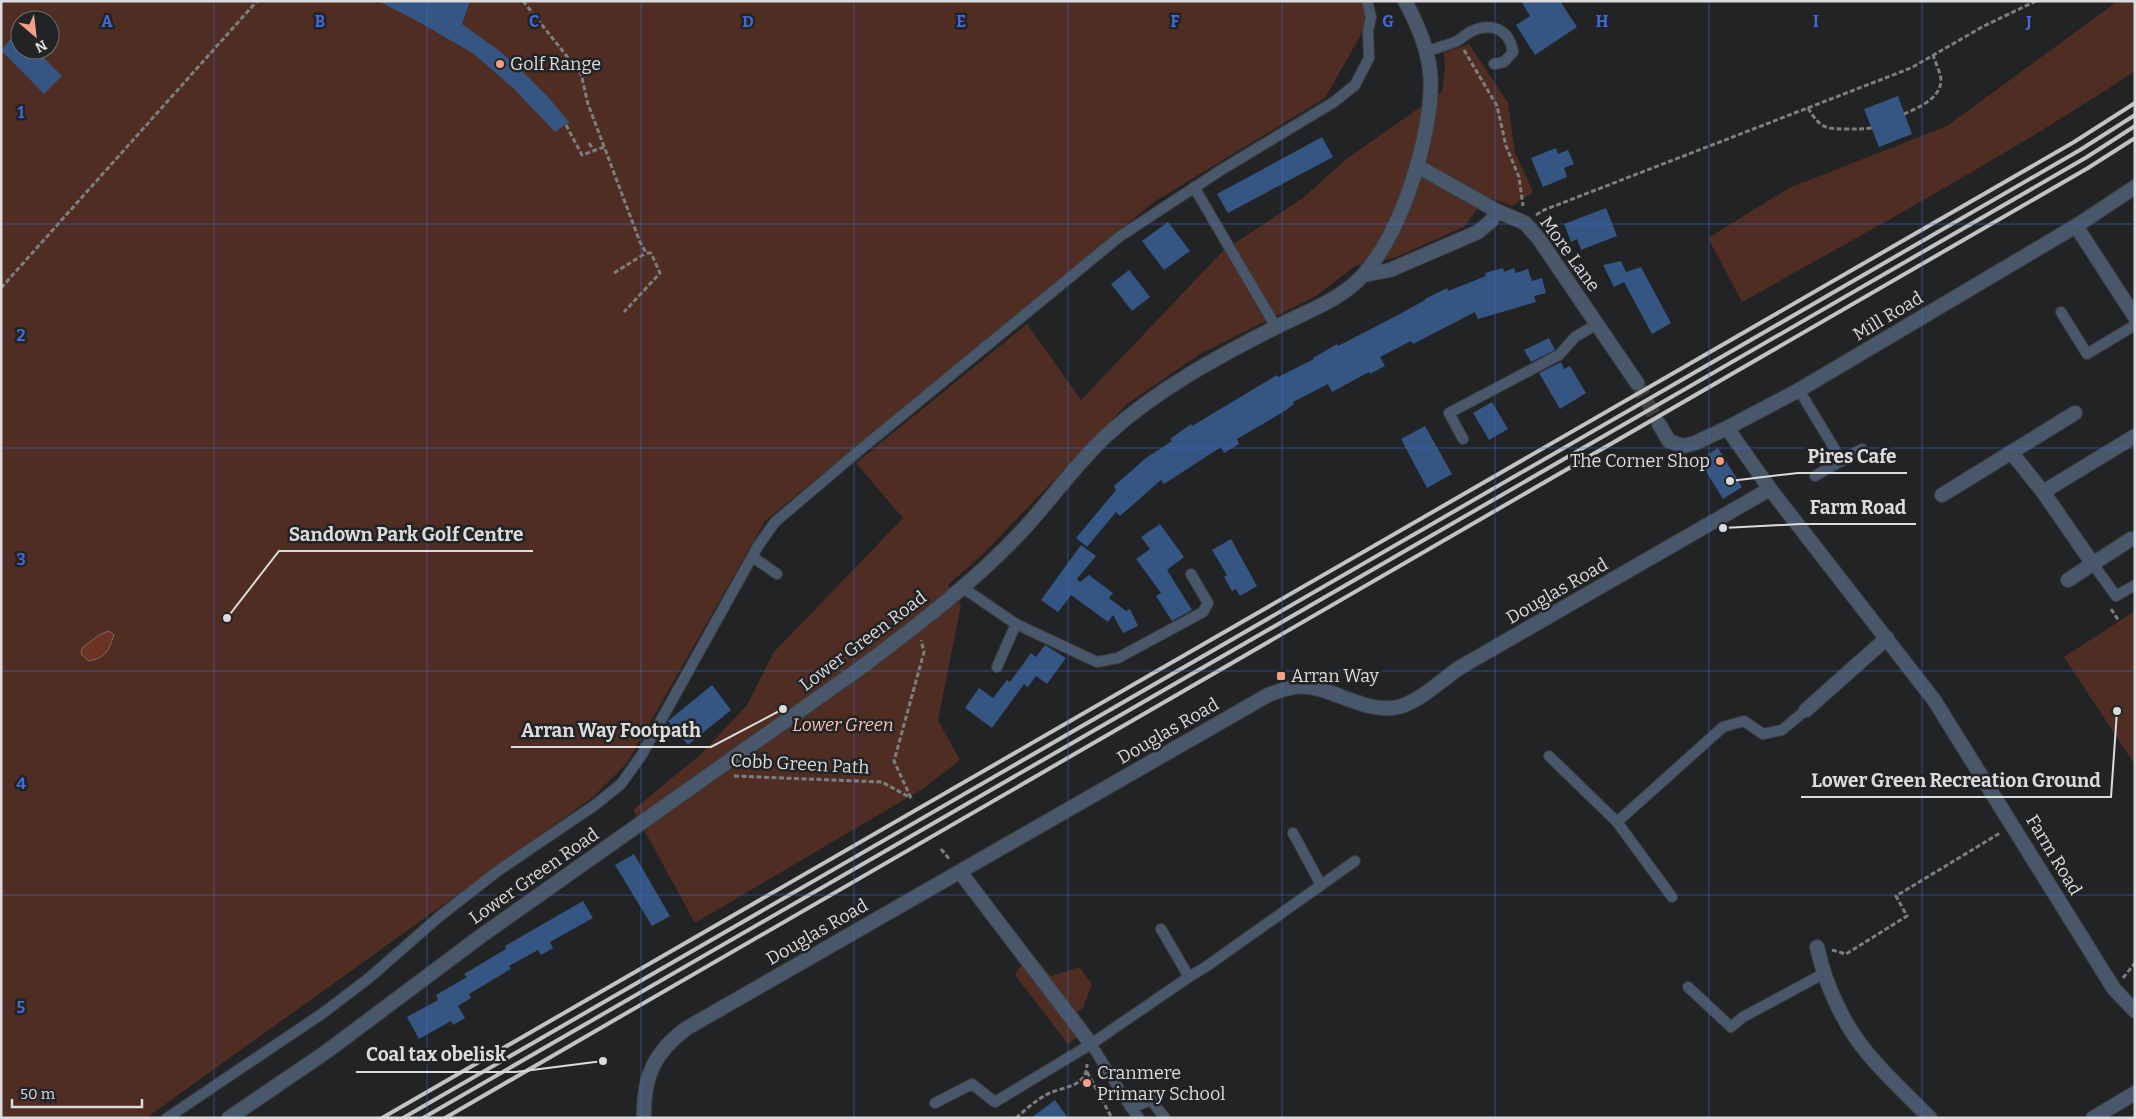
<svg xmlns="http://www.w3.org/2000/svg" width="2136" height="1119" viewBox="0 0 2136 1119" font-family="Bitter,serif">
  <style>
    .green { fill: #502d22; fill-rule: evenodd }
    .water { fill: #6a3323; stroke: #8c665b }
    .building { fill: #355582 }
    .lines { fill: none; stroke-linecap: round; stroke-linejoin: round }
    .minor-tunnel { stroke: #3e3f41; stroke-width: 14; stroke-dasharray: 14 7; stroke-linecap: butt }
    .service-casing { stroke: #3c3d3f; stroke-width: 12 }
    .minor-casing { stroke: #3c3d3f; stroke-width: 16 }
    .path { stroke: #7d7e80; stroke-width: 3; stroke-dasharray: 5 2.5; stroke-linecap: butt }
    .service { stroke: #49576b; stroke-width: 10 }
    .minor { stroke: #49576b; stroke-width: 14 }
    .rail { stroke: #c1c2c3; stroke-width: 4 }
    .grid { fill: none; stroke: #436ad9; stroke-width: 1; stroke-opacity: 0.55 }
    .poi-dot { fill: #f39f85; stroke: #222325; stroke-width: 2 }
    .labels { text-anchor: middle; stroke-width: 5; stroke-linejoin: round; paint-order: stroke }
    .poi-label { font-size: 18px; fill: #dbdcdd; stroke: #222325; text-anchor: start }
    .street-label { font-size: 18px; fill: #dbdcdd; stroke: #222325 }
    .park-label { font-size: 18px; font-style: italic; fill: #f9c2b1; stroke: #222325 }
    .grid-label { font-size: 16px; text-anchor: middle; font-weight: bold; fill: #436ad9; stroke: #222325; stroke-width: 5; stroke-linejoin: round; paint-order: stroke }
    .leader { fill: none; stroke: #dbdcdd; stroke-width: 2 }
    .callout-dot { fill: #dbdcdd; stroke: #222325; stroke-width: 2 }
    .callout-label { font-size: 19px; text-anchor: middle; font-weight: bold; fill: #dbdcdd; stroke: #222325; stroke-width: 5; stroke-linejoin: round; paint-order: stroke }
  </style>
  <rect width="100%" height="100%" fill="#222325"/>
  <!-- green -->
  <path class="green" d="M 1,1 L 1366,1 L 1371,17 L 1325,98 L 1154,202 L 765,521 L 627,763 L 592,798 L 146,1118 L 1,1118 ZM 20,20 L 50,20 L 50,50 L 20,50 Z
    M 2118,1 L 2135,1 L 2135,71 C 2008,155 1874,228 1742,302 L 1708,238 L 1789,188 L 1947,126 Z
    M 1469,44 L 1508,103 L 1515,152 L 1533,192 L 1512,206 L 1490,198 L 1476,210 L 1464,227 L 1394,258 L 1355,266 L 1316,296 L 1200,354 L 1127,404 L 981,556 L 948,585 L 961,605 L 938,720 L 960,760 L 924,788 L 695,923 L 633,810 L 701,754 L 747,705 L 774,652 L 903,518 L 856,463 L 1027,324 L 1081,400 L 1223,251 L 1303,198 L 1345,160 L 1442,92 L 1445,70 L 1444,53 Z
    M 2135,611 L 2135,765 L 2064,657 Z
    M 1036,959 L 1051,976 L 1079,967 L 1092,984 L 1083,1008 L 1077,1012 L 1086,1025 L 1078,1037 L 1068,1044 L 1015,975 L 1020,967 Z"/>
  <!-- water -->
  <path class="water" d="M 109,631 L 114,635 C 108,651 107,657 89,661 L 81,654 L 82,648 L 99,635 Z"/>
  <!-- building -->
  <path class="building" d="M 378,1 L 470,1 L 462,24 L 501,52 L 525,74 L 548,97 L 569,122 L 555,132 L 514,89 L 474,54 L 419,22 Z
    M 1521,1 L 1560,1 L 1577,27 L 1535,55 L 1516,25 L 1530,16 Z
    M 20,28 L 20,50 L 36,50 L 62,76 L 44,94 L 1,50 Z
    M 1898,96 L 1912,134 L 1879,147 L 1864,109 Z
    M 1322,137 L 1333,157 L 1228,213 L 1217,194 Z
    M 1556,148 L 1558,154 L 1568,150 L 1574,164 L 1564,168 L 1567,177 L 1543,187 L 1531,158 Z
    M 1606,208 L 1617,236 L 1581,250 L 1577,239 L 1571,242 L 1564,224 Z
    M 1168,222 L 1190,251 L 1164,270 L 1142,241 Z
    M 1621,261 L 1626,272 L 1641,267 L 1671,323 L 1652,334 L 1624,282 L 1614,287 L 1603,265 Z
    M 1503,268 L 1504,272 L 1514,268 L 1516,273 L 1528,269 L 1532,281 L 1542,278 L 1546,293 L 1534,296 L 1536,302 L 1478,319 L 1475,312 L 1413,344 L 1411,341 L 1380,357 L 1385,366 L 1370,374 L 1369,372 L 1332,392 L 1328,384 L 1293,402 L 1294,404 L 1283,412 L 1237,439 L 1239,444 L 1224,453 L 1221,447 L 1164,484 L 1161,480 L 1120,516 L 1116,512 L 1087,547 L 1076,538 L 1116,490 L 1114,486 L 1146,458 L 1172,441 L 1170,439 L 1191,424 L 1192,426 L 1277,375 L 1278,377 L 1314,359 L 1313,358 L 1337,344 L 1338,346 L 1398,315 L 1425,300 L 1425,299 L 1447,288 L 1448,291 L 1486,276 L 1485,273 Z
    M 1129,270 L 1150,297 L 1132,311 L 1111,284 Z
    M 1549,338 L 1555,350 L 1531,362 L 1524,350 Z
    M 1561,362 L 1564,369 L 1570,366 L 1586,393 L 1560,409 L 1539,373 Z
    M 1492,402 L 1508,429 L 1489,440 L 1473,413 Z
    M 1425,426 L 1452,474 L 1427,488 L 1401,439 Z
    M 1718,448 L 1742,487 L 1723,499 L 1699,460 Z
    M 1160,524 L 1184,557 L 1167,570 L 1192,610 L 1172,621 L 1156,596 L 1161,593 L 1136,559 L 1150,549 L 1141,537 Z
    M 1231,539 L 1257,586 L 1240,596 L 1236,589 L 1232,591 L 1224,577 L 1227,575 L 1212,550 Z
    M 1081,545 L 1096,556 L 1077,579 L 1080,582 L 1089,575 L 1113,593 L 1109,598 L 1126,611 L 1130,609 L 1138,626 L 1123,633 L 1113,615 L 1108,622 L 1071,595 L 1058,612 L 1041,600 Z
    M 1045,645 L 1066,658 L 1047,684 L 1036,676 L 1028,687 L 1024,684 L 992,728 L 965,708 L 979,688 L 993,698 L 1007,680 L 1010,682 L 1031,653 L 1036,657 Z
    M 712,685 L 731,710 L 688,745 L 668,721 Z
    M 634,854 L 670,916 L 652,926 L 615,865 Z
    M 583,901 L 593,918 L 550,942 L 553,948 L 541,955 L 538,950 L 509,966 L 511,969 L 469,994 L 471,998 L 458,1006 L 465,1018 L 453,1025 L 451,1021 L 419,1039 L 407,1017 L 438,1000 L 436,995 L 467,977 L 464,974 L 506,949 L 505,946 Z
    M 1055,1100 L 1068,1118 L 1031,1118 Z"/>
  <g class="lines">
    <!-- minor-tunnel -->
    <path class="minor-tunnel" d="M 1637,383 L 1659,424"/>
    <!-- service casing -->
    <g class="service-casing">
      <path id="service" d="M 1427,51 C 1437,48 1448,45 1457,41 C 1461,39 1465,35 1470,32 C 1491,22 1509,28 1513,52 L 1504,62 L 1494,64
        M 1194,187 L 1276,327
        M 2061,312 L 2087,354 L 2135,325
        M 1799,390 L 1842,461
        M 1463,439 L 1449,413 L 1559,355 L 1575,337 L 1597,324
        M 1815,476 L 1862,449
        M 753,557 L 777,574
        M 2093,564 L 2116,596 L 2135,585
        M 963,588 L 1016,624 L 1097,662 L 1118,658 L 1203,612 L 1208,603 L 1191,574
        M 997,667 L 1016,624
        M 1549,756 L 1617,822 L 1672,897
        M 1617,822 L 1723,727 L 1744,721 L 1763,734 L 1782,730 L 1806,710
        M 1293,833 L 1321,885
        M 1161,929 L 1189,977
        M 1688,987 L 1731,1027 L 1743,1017 L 1823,974
        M 1091,1044 L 1131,1108 L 1151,1100 L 1165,1118
        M 935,1103 L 972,1084 L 995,1102 L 1091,1044 L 1189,977 L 1207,966 L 1355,861
        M 1131,1108 L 1139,1118
        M 167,1118 L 323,1013 L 369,978 L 440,916 L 499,870 L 595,805 L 621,784 L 641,756 L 758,546 L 775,522 L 861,449 L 1119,237 L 1221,170 L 1334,102 L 1355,85 L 1369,58 L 1368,31 L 1371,17 L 1367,1"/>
    </g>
    <!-- minor casing -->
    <g class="minor-casing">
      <path id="minor" d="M 1417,166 L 1497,211 L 1525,223 L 1539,239 L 1637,383
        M 2076,226 L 2135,317
        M 1364,275 L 1390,270 L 1478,232 L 1491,221 L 1497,211
        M 1659,424 L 1669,441 L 1683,446 L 1695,443 L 1727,428 L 1799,390 L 2076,226 L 2135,187
        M 1727,428 L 1770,489 L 1934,700 L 2114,989 L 2135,1011
        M 2011,452 L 2043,492 L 2093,564
        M 2043,492 L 2135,436
        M 1942,495 L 2075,413
        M 2068,580 L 2131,539
        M 1806,710 L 1887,638
        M 960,872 L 1091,1044
        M 1817,947 C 1826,988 1846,1031 1876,1063 C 1893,1082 1912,1100 1930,1118
        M 229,1118 L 326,1052 L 481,936 L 859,669 C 916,626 972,584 1021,532 C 1051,500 1076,463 1109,433 C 1158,389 1217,357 1276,327 C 1305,312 1342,300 1364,274 C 1393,240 1410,194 1421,151 C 1436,89 1436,58 1405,1
        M 644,1118 C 643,1077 654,1052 687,1028 L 1268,695 C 1282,690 1294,685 1309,687 C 1339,691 1371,716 1402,706 C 1423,698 1441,681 1459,668 L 1770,489
        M 2093,1118 L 2135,1093"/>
    </g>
    <!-- path -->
    <path class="path" d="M 523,1 L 581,74 L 588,104 L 640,242 L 646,253 L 651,253 L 660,273 L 624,312
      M 1464,50 L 1497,106 L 1506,146 L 1519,177 L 1523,206
      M 1808,108 C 1820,128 1825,129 1847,129 C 1856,129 1863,129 1872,128
      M 1904,114 C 1920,107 1946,96 1940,74 C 1938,68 1935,61 1933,55
      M 566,125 L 582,155 L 604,147
      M 589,143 L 594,151
      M 1536,215 L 1544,210 L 1911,68 L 1982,27 L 2036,1
      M 614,273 L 646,253
      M 1,288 L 257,1
      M 2111,609 L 2119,621
      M 734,776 L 882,782 L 911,798
      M 911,798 L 894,761 L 924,652 L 921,640
      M 941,849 L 950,860
      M 1832,950 L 1846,954 L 1907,916 L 1896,896 L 2000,833
      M 2123,978 L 2135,963
      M 1087,1072 L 1112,1118
      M 1016,1118 C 1025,1110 1034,1102 1044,1096 C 1060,1086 1087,1089 1087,1064"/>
    <!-- service -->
    <use href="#service" class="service"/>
    <!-- minor -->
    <use href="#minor" class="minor"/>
    <!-- rail -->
    <path class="rail" d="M 382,1118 L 2074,142 L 2135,103
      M 403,1118 L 2080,150 L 2135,115
      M 423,1118 L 2087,157 L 2135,126
      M 445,1118 L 2088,168 L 2135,138"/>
  </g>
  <!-- grid -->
  <path class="grid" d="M 214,1 L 214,1118M 427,1 L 427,1118M 641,1 L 641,1118M 854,1 L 854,1118M 1068,1 L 1068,1118M 1282,1 L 1282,1118M 1495,1 L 1495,1118M 1709,1 L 1709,1118M 1922,1 L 1922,1118M 1,224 L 2135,224M 1,448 L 2135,448M 1,671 L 2135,671M 1,895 L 2135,895"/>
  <!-- markers -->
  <g class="poi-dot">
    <circle cx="500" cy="64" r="5"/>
    <circle cx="1720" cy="461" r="5"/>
    <rect x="1276" y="671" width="10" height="10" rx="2.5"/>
    <circle cx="1087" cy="1083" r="5"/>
  </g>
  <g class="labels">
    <!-- poi labels -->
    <g class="poi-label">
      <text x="510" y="70">Golf Range</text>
      <text x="1710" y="467" text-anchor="end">The Corner Shop</text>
      <text x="1291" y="682">Arran Way</text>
      <text x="1097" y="1079">Cranmere<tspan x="1097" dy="21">Primary School</tspan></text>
    </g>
    <!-- street labels -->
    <g class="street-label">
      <text transform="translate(1570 254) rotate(54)" y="6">More Lane</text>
      <text transform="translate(1888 316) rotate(-31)" y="6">Mill Road</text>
      <text transform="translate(1557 591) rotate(-30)" y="6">Douglas Road</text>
      <text transform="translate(863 641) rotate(-37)" y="6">Lower Green Road</text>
      <text transform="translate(1168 731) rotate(-30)" y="6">Douglas Road</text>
      <text transform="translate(800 764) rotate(3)" y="6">Cobb Green Path</text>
      <text transform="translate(2054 855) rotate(59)" y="6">Farm Road</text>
      <text transform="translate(534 876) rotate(-35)" y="6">Lower Green Road</text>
      <text transform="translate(817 932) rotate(-30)" y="6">Douglas Road</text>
    </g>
    <!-- park labels -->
    <g class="park-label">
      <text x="843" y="731">Lower Green</text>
    </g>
  </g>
  <g class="grid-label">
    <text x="107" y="27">A</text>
    <text x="320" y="27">B</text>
    <text x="534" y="27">C</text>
    <text x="748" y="27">D</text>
    <text x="961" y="27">E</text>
    <text x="1175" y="27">F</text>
    <text x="1388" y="27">G</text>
    <text x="1602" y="27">H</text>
    <text x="1816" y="27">I</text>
    <text x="2029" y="27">J</text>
    <text x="21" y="118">1</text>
    <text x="21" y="341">2</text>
    <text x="21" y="565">3</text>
    <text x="21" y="789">4</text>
    <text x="21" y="1013">5</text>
  </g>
  <!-- callouts -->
  <path class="leader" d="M1730 481L1798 473H1907M1723 528L1800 524H1916M227 618L279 551H533M783 709L711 747H511M2117 711L2111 797H1801M603 1061L516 1072H356"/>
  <g class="callout-dot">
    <circle cx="1730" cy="481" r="5"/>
    <circle cx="1723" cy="528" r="5"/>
    <circle cx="227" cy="618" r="5"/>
    <circle cx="783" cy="709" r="5"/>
    <circle cx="2117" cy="711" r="5"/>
    <circle cx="603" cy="1061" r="5"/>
  </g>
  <g class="callout-label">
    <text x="1852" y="463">Pires Cafe</text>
    <text x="1858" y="514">Farm Road</text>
    <text x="406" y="541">Sandown Park Golf Centre</text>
    <text x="611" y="737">Arran Way Footpath</text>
    <text x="1956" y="787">Lower Green Recreation Ground</text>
    <text x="436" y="1061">Coal tax obelisk</text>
  </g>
  <!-- border -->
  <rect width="2136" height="1119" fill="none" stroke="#dbdcdd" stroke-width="5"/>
  <!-- north arrow -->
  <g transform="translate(35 35) rotate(152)"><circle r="24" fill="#222325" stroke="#6c6d6f"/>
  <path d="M0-4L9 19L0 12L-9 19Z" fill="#f39f85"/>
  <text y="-8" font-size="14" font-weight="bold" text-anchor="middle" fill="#dbdcdd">N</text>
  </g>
  <!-- scale -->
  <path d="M12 1099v8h130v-8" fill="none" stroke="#dbdcdd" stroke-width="2.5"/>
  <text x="20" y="1099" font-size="15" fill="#dbdcdd" stroke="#222325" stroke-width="4" paint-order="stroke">50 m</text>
</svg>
